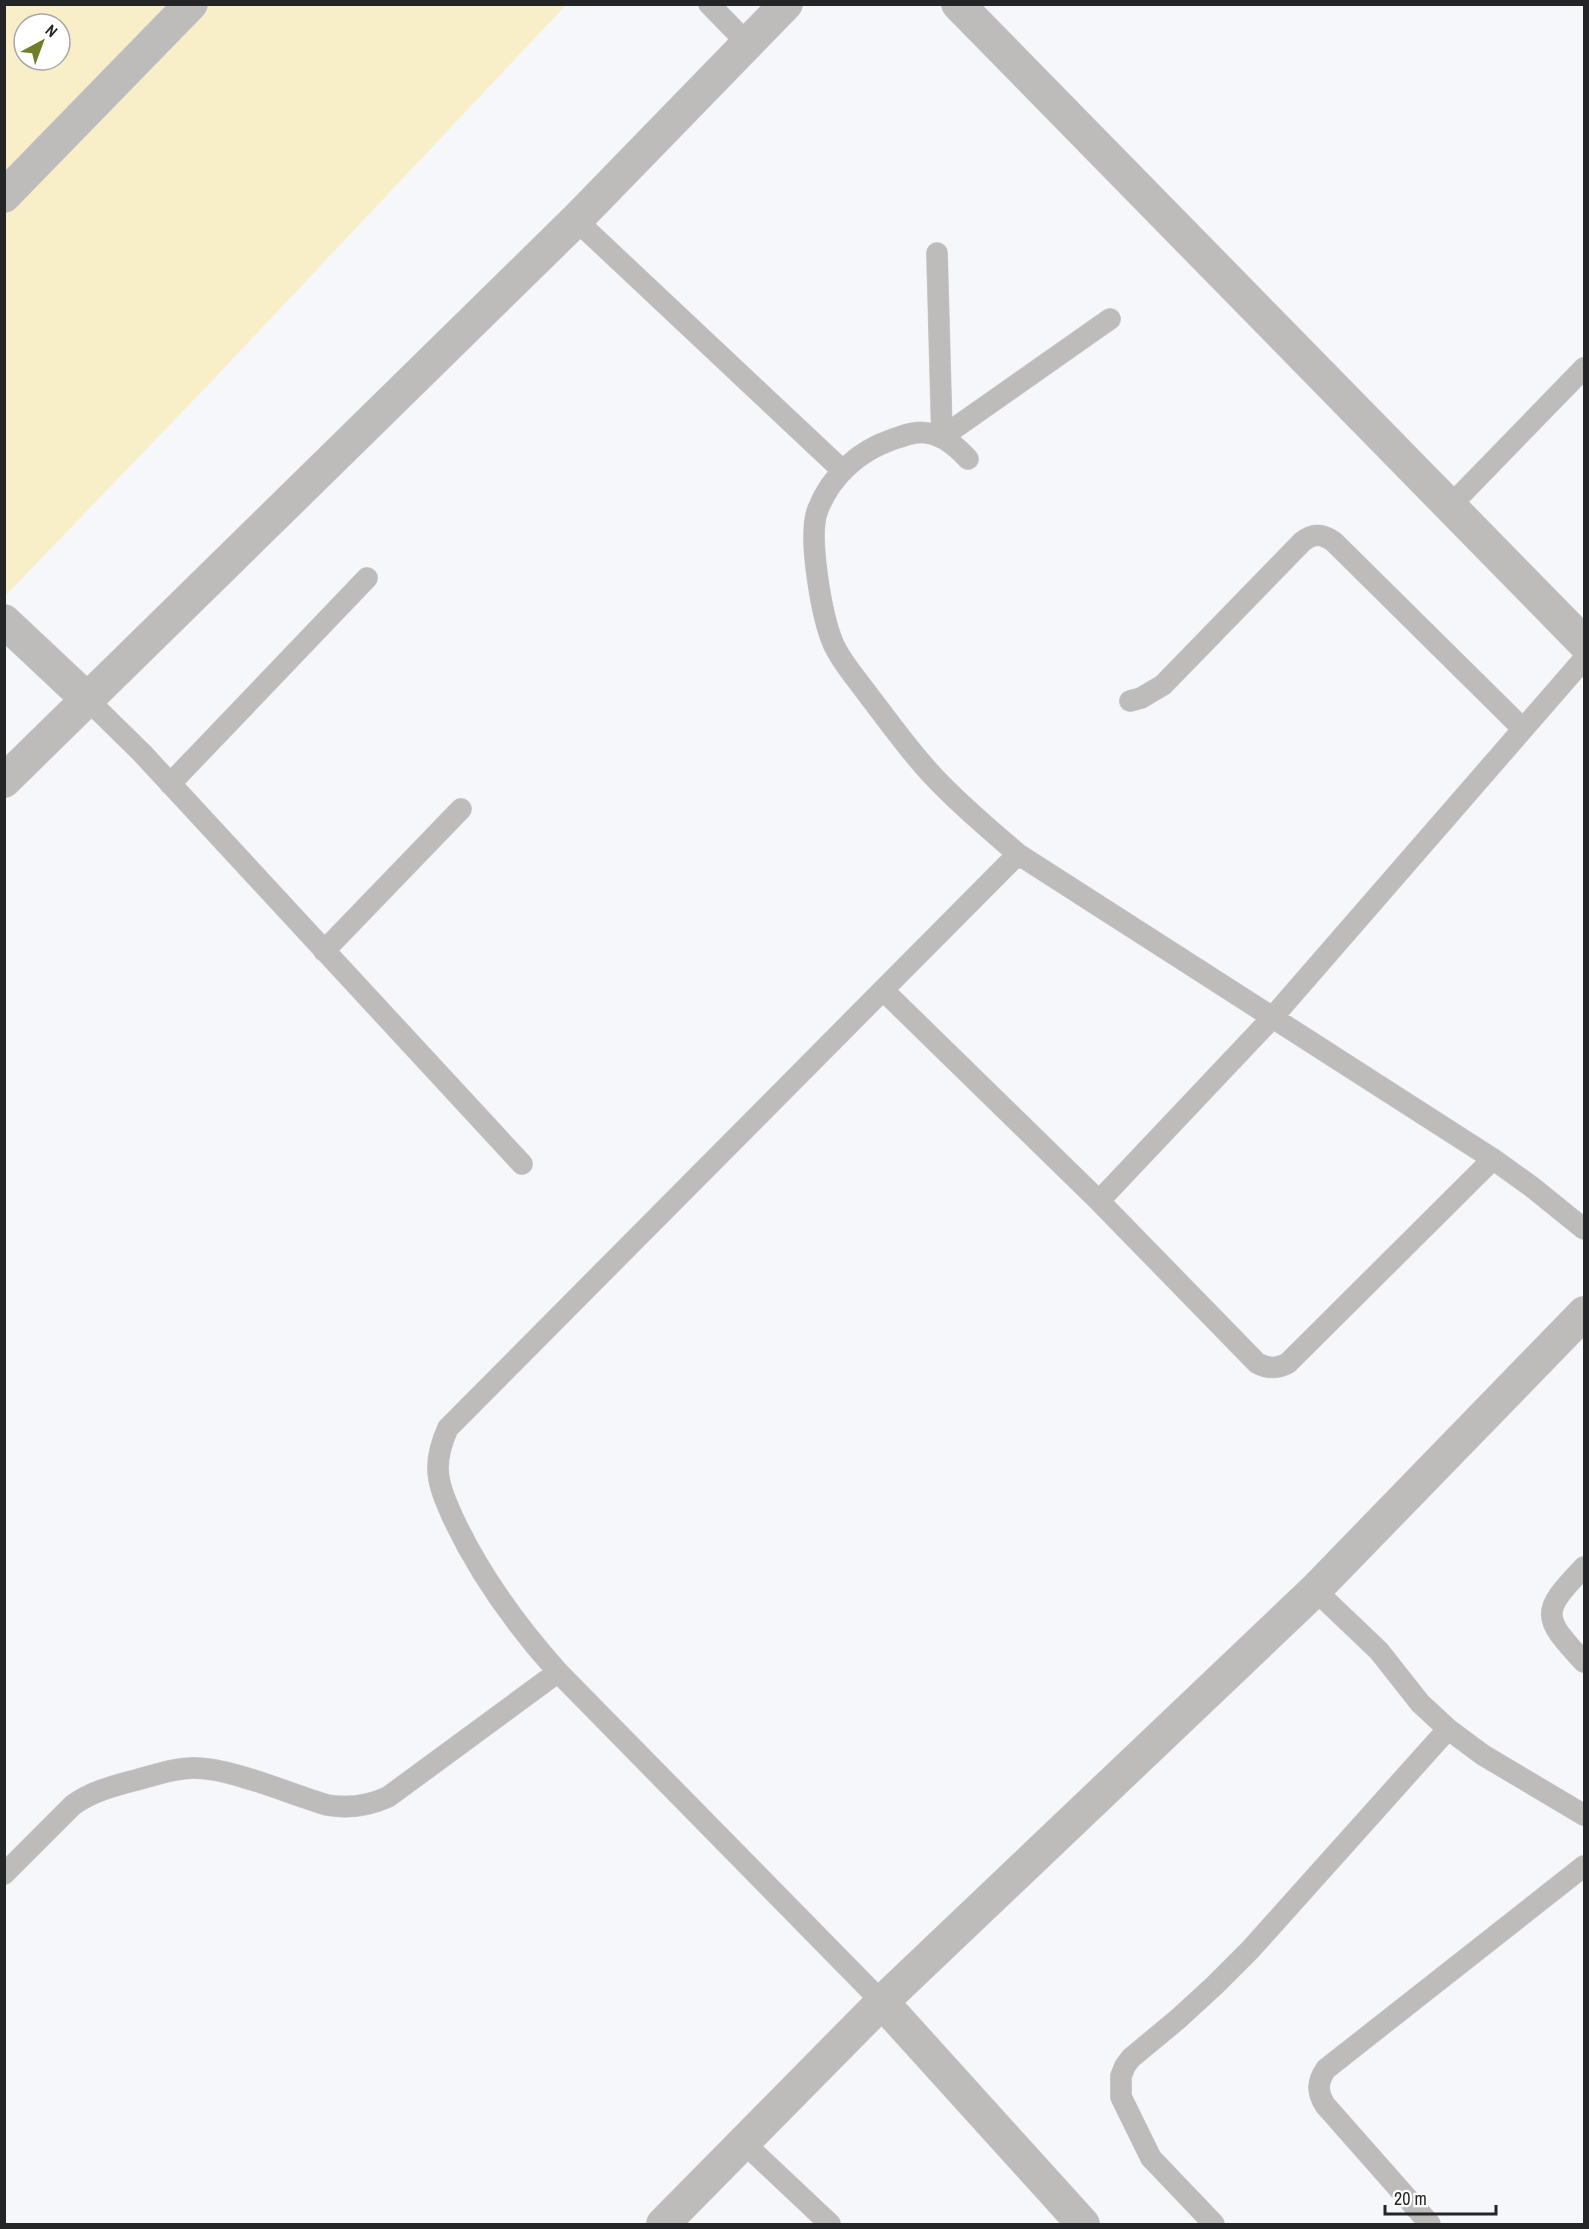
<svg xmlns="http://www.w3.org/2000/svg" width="1589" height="2229" viewBox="0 0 1589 2229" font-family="'Archivo Narrow',sans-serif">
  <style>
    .sand { fill: #f8eec8; fill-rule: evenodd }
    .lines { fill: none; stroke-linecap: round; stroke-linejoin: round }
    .service-casing { stroke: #d0d1d5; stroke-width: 22 }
    .minor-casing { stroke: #d0d1d5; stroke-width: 34 }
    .tertiary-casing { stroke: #d0d1d5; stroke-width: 34 }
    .service { stroke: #bebcbb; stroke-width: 21 }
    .minor { stroke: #bebcbb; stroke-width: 33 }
    .tertiary { stroke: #bebcbb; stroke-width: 33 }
  </style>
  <rect width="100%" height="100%" fill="#f6f7fb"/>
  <!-- sand -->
  <path class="sand" d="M 5,5 L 566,5 L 209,384 L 5,596 ZM 24,24 L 60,24 L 60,60 L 24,60 Z"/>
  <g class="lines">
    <!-- service casing -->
    <g class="service-casing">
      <path id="service" d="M 709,4 L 748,44
        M 576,220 L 843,471
        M 937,253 L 942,437
        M 942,437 L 1110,319
        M 968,459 C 956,446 944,436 927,433 C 914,431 903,436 891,440 C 859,451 831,476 818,509 C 807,535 822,617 833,643 C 841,662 857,679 869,696 C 890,723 910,752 934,777 C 960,805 989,829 1018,854 L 1493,1159 L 1532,1187 L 1584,1229
        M 1450,506 L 1584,368
        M 87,699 L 142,753 L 522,1164
        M 1130,701 L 1141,698 L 1163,685 L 1302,542 C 1313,533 1322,533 1334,542 L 1523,729
        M 170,784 L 367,578
        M 324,951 L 461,809
        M 883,990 L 1099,1201 L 1257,1363 C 1268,1369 1277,1369 1288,1363 L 1493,1159
        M 1099,1201 L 1272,1018 L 1584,659
        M 1584,1567 C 1541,1612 1541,1616 1584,1662
        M 1315,1590 L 1379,1651 L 1420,1703 L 1448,1729 L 1483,1755 L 1584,1815
        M 4,1874 L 73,1805 C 91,1792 110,1787 132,1781 C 152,1776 173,1768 194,1768 C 232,1768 289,1794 327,1805 C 349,1809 368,1806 388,1797 L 558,1672
        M 882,2002 L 558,1672 C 516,1625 481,1577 454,1520 C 447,1504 438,1486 438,1468 C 438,1453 442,1441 448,1428 L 1018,854
        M 744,2143 L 830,2224
        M 1214,2224 L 1151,2158 L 1121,2097 L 1121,2076 L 1125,2066 L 1131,2058 L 1178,2019 L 1215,1985 L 1250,1950 L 1448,1729
        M 1430,2224 L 1325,2105 C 1317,2092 1317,2082 1326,2069 L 1584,1866"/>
    </g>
    <!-- minor casing -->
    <g class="minor-casing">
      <path id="minor" d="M 958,4 L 1584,643
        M 4,196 L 191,4
        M 4,621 L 87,699
        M 882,2002 L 1083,2224"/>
    </g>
    <!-- tertiary casing -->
    <g class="tertiary-casing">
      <path id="tertiary" d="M 4,781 L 576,220 L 786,4
        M 663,2224 L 882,2002 L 1315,1590 L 1584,1313"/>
    </g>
    <!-- service -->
    <use href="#service" class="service"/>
    <!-- minor -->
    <use href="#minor" class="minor"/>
    <!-- tertiary -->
    <use href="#tertiary" class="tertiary"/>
  </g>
  <!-- border -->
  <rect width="1589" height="2229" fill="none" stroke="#242526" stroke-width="12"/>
  <!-- north arrow -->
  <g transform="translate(42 42) rotate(41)"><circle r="28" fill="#ffffff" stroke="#a7a8a8" stroke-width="1.5"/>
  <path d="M0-4.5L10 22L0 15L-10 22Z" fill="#717d29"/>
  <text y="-9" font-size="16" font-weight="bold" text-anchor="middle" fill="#242526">N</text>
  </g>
  <!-- scale -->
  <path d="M1385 2205v9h111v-9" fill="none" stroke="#242526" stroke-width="3"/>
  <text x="1394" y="2205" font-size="18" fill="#242526" stroke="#ffffff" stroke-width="4.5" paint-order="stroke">20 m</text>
</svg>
